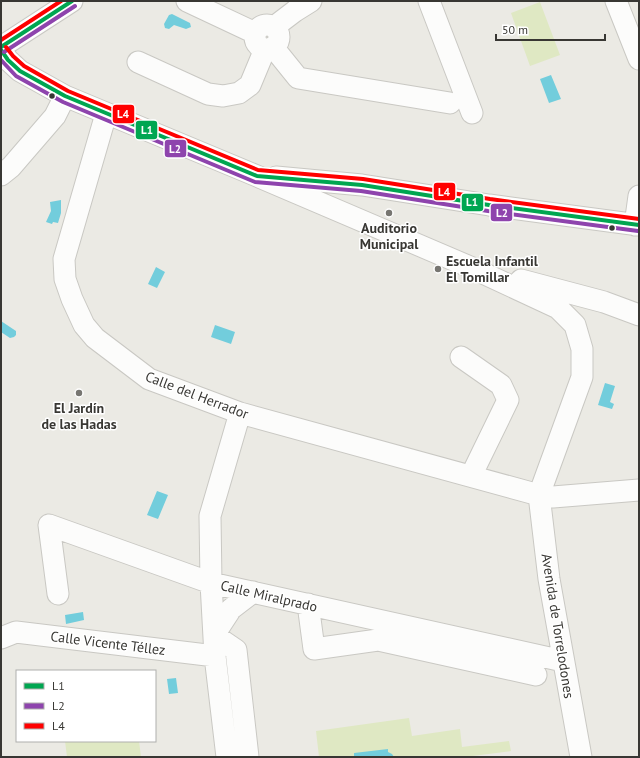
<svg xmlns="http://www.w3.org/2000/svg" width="640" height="758" viewBox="0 0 640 758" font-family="'PT Sans',sans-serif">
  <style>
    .green { fill: #dfe8c3 }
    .water { fill: #72cddc }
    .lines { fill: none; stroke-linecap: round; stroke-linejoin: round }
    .minor-casing { stroke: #c9c8c3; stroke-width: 23 }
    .minor { stroke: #fcfcfb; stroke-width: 21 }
    .bus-1-casing { stroke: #fff; stroke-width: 7 }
    .bus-2-casing { stroke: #fff; stroke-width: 7 }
    .bus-3-casing { stroke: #fff; stroke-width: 7 }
    .bus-1 { stroke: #00a651; stroke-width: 4 }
    .bus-2 { stroke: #8e44ad; stroke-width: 4 }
    .bus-3 { stroke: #f00; stroke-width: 4 }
    .bus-dot { fill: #383733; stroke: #fff; stroke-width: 1.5 }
    .poi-dot { fill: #777671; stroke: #fff; stroke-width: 1.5 }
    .labels { text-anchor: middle; stroke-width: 3; stroke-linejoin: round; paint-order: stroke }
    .poi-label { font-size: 14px; font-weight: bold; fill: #383733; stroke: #fff }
    .street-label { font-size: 14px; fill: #383733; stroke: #fff }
    .line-badge { stroke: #fff; stroke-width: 1.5 }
    .badge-label { font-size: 11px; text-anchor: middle; font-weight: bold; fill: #fff }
  </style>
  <rect width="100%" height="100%" fill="#ebeae4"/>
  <!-- green -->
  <path class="green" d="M 540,2 L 560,55 L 530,66 L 511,13 Z
    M 409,718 L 412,736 L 460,729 L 462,747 L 509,741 L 511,751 L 465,757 L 319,757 L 316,731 Z
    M 65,741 L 139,741 L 141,757 L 67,757 Z"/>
  <!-- water -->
  <path class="water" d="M 172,14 L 190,23 L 191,27 L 186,29 L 174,25 L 169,29 L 165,28 L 164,24 L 169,15 Z
    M 551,75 L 561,99 L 549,103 L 540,79 Z
    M 61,200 L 61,213 L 58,223 L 53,222 L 52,224 L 46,222 L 51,211 L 50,202 Z
    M 156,267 L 165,272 L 157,288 L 148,284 Z
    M 1,321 L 16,331 L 16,335 L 14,337 L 10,338 L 1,332 Z
    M 215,325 L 235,332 L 231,344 L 211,337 Z
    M 605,383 L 615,386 L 610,402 L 614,404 L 612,409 L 598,405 Z
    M 157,491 L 168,495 L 158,519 L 147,515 Z
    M 83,612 L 84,620 L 66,624 L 65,615 Z
    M 176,678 L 178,693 L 169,694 L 167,679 Z
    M 388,749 L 388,752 L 392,754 L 394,757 L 354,757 L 354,753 Z"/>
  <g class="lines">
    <!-- minor casing -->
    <g class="minor-casing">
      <path id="minor" d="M 187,1 L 255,33
        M 429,1 L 472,113
        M 616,1 L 639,59
        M255 37a12 12 0 1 1 24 0a12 12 0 1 1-24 0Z
        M 274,27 L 295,11 L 311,1
        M 1,47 L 72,1
        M 273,47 L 298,78 L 450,103
        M 1,50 L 8,60 L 20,71 L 65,96 L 257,176 L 470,267 L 558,308 L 575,325 L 582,349 L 582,377 L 539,495 L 549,579 L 581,757
        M 138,62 L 208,94 L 223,96 L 239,93 L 250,85 L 265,49
        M 106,114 L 64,259 L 65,279 L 72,299 L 84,325 L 95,338 L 149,379 L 240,413 L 539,495 L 553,497 L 639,490
        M 1,175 L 11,167 L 55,116 L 65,96
        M 276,177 L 362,185 L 489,205 L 639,225
        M 635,225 L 639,196
        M 521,280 L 604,302 L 639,315
        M 461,357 L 501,385 L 508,400 L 471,476
        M 58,594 L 49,525 L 211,583 L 563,661
        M 308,604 L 314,649 L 378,640 L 536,675
        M 214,635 L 236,650 L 248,757
        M 214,635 L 231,609 L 253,592
        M 1,638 L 16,632 L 215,656
        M 227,757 L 215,656 L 211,583 L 210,516 L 240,413"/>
    </g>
    <!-- minor -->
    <use href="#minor" class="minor"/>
    <!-- bus-1 casing -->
    <g class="bus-1-casing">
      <path id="bus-1" d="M 1,47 L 72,1
        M 1,50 L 8,60 L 20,71 L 65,96 L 257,176 L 362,185 L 489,205 L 639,225"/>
    </g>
    <!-- bus-2 casing -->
    <g class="bus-2-casing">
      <path id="bus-2" d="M 4,52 L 75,6
        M 1,60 L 16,76 L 63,102 L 255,182 L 361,191 L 488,211 L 638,231"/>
    </g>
    <!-- bus-3 casing -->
    <g class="bus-3-casing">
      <path id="bus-3" d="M 1,40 L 61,1
        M 6,47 L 13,56 L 24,66 L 68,91 L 258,170 L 363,179 L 490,199 L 639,219"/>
    </g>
    <!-- bus-1 -->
    <use href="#bus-1" class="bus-1"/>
    <!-- bus-2 -->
    <use href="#bus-2" class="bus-2"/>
    <!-- bus-3 -->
    <use href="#bus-3" class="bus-3"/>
  </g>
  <!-- markers -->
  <g class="bus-dot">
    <circle cx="52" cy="96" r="3.5"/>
    <circle cx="612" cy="228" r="3.5"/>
  </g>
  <g class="poi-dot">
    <circle cx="389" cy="213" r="4"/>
    <circle cx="438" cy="269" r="4"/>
    <circle cx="79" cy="393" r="4"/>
  </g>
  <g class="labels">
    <!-- poi labels -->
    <g class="poi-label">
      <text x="389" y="233">Auditorio<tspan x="389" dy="16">Municipal</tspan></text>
      <text x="446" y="266" text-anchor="start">Escuela Infantil<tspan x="446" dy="16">El Tomillar</tspan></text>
      <text x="79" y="413">El Jardín<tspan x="79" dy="16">de las Hadas</tspan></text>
    </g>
    <!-- street labels -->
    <g class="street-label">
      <text transform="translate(197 395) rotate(21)" y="5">Calle del Herrador</text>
      <text transform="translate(269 596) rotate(13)" y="5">Calle Miralprado</text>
      <text transform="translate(558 626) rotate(81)" y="5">Avenida de Torrelodones</text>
      <text transform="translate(108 643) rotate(7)" y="5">Calle Vicente Téllez</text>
    </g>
  </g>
  <g class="line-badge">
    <rect x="112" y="104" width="23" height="20" rx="4" fill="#f00"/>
    <rect x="135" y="120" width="23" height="20" rx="4" fill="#00a651"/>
    <rect x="164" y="139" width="23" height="19" rx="4" fill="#8e44ad"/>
    <rect x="433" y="182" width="23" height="19" rx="4" fill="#f00"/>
    <rect x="461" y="193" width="23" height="19" rx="4" fill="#00a651"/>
    <rect x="490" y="203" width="23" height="19" rx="4" fill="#8e44ad"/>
  </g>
  <g class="badge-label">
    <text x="123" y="118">L4</text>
    <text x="147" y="134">L1</text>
    <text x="175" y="153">L2</text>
    <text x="444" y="196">L4</text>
    <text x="472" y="206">L1</text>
    <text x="502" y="217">L2</text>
  </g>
  <!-- border -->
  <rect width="640" height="758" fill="none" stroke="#383733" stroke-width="4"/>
  <!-- legend -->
  <rect x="16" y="670" width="140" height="72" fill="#ffffff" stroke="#afafad"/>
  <rect x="24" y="683" width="20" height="6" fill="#00a651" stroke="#afafad"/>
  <text x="52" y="690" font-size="12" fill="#383733">L1</text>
  <rect x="24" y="703" width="20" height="6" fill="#8e44ad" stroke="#afafad"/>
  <text x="52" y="710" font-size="12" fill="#383733">L2</text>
  <rect x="24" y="723" width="20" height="6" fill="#ff0000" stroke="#afafad"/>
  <text x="52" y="730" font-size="12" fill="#383733">L4</text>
  <!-- scale -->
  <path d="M496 34v6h109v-6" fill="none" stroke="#383733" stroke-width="2"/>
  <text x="502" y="34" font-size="12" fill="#383733" stroke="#ffffff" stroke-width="3" paint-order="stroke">50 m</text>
</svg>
